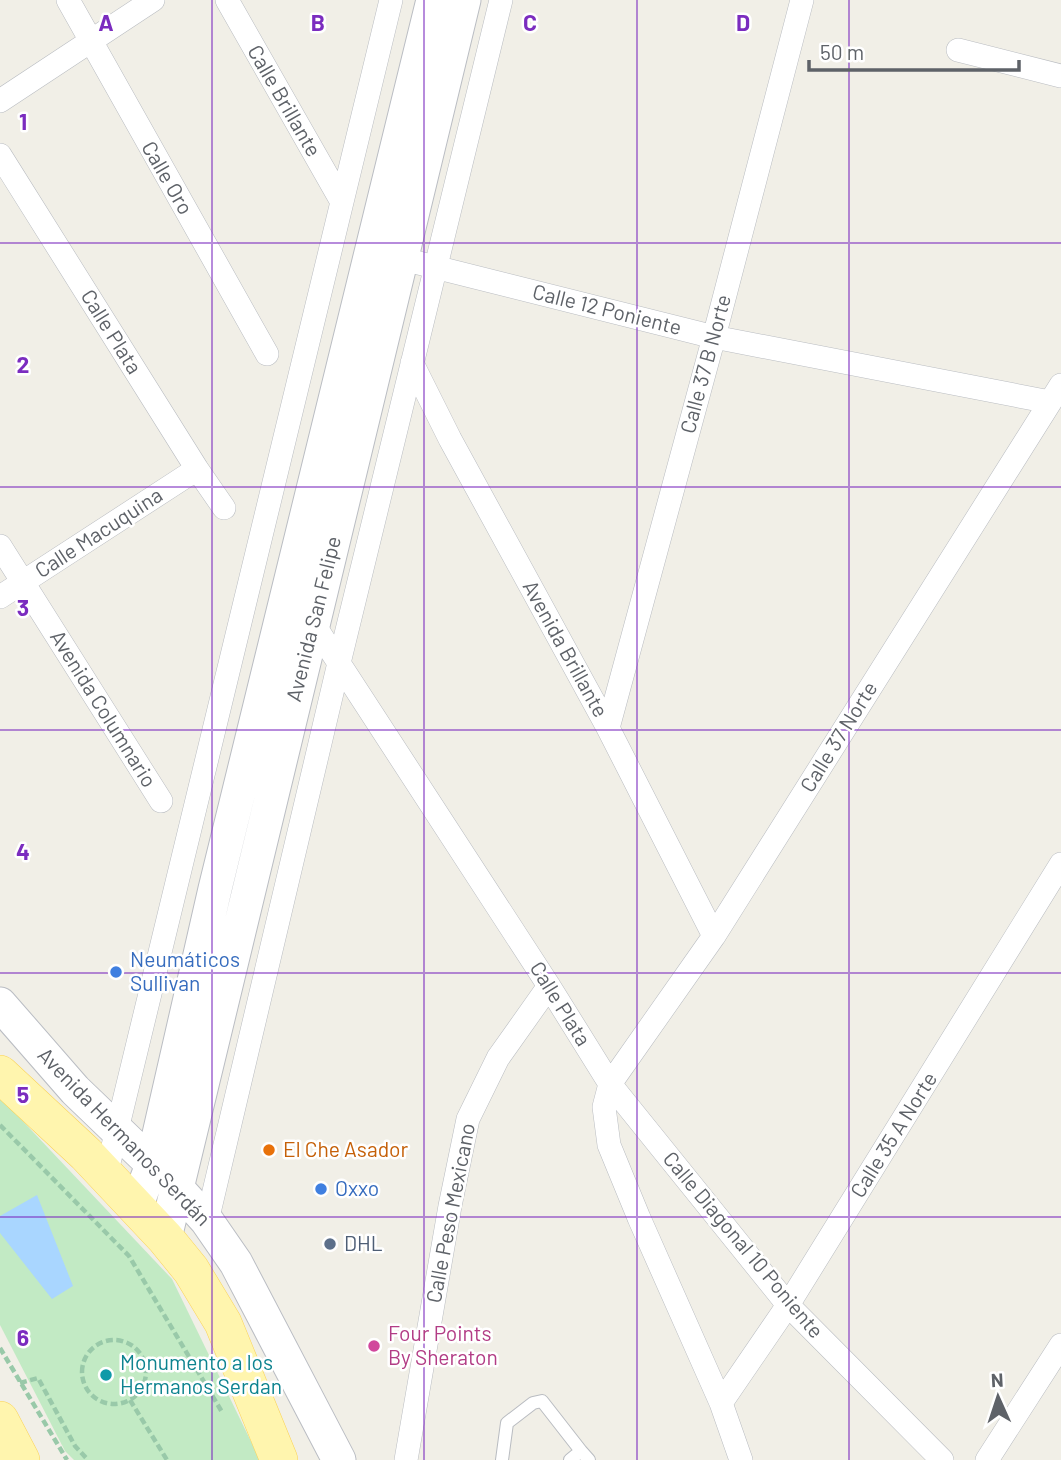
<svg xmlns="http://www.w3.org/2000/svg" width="1061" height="1460" viewBox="0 0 1061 1460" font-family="Barlow,sans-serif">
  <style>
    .green { fill: #c2eac4 }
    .water { fill: #a9d6ff }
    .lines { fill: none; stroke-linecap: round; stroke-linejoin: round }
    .service-casing { stroke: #b9bcc1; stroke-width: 14 }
    .minor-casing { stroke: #b9bcc1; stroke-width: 24 }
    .secondary-casing { stroke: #babdc3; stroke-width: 35 }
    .primary-casing { stroke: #fbd357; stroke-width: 38 }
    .path { stroke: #99c9a9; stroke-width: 4.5; stroke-dasharray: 7 3.5; stroke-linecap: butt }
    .service { stroke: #fff; stroke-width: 12 }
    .minor { stroke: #fff; stroke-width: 23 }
    .secondary { stroke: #fff; stroke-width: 33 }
    .primary { stroke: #fff5ae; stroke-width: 37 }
    .grid { fill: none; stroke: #7b2cbf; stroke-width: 2; stroke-opacity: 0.55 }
    .shop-dot { fill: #3f7fe0; stroke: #fff; stroke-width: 2.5 }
    .food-dot { fill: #e8710a; stroke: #fff; stroke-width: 2.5 }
    .service-dot { fill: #5c6f8a; stroke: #fff; stroke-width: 2.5 }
    .hotel-dot { fill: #d1479c; stroke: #fff; stroke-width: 2.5 }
    .culture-dot { fill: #0f9aa8; stroke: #fff; stroke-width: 2.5 }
    .labels { text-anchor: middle; stroke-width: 5; stroke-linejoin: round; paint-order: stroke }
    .street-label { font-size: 21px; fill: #5e6268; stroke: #fff }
    .shop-label { font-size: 21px; fill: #366cbe; stroke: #fff; text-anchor: start }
    .food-label { font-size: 21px; fill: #c56008; stroke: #fff; text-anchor: start }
    .service-label { font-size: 21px; fill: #4e5e75; stroke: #fff; text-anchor: start }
    .hotel-label { font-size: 21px; fill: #b23c85; stroke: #fff; text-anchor: start }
    .culture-label { font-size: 21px; fill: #0d838f; stroke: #fff; text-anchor: start }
    .grid-label { font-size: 23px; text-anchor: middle; font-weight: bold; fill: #7b2cbf; stroke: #fff; stroke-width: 5; stroke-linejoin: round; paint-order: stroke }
  </style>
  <rect width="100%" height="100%" fill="#f1efe7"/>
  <!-- green -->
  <path class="green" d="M 0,1097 L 172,1279 L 260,1460 L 74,1460 L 65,1451 L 0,1325 Z"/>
  <!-- water -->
  <path class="water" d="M 37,1195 L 73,1286 L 52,1299 L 0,1233 L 0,1216 Z"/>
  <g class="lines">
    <!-- service casing -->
    <g class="service-casing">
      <path id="service" d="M 502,1460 L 507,1423 L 533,1403 L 542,1401 L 581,1451
        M 570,1460 L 581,1451 L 589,1460"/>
    </g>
    <!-- minor casing -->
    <g class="minor-casing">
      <path id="minor" d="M 68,0 L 267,354
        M 227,0 L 342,202
        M 958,50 L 1061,76
        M 0,101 L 153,0
        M 0,155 L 197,469 L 224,508
        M 387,255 L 714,337 L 1050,402
        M 412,363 L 450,439 L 608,728 L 714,936
        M 0,546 L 161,801
        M 0,597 L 197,469
        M 309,617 L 549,986 L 610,1084 L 788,1305 L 942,1460
        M 608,728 L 714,337 L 802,0
        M 106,1175 L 391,0
        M 207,1221 L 339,663 L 501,0
        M 721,1403 L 788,1305 L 1061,864
        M 406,1460 L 450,1206 L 468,1119 L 498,1058 L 549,986
        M 741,1460 L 721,1403 L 639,1218 L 609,1145 L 604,1107 L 610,1084 L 714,936 L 1061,385
        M 987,1460 L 1061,1345"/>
    </g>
    <!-- secondary casing -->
    <g class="secondary-casing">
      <path id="secondary" d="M 0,1004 L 75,1090 L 177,1188 L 207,1221 L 236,1263 L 339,1460
        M 136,1207 L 152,1165 L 215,889 L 433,0
        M 165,1238 L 464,0"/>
    </g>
    <!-- primary casing -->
    <g class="primary-casing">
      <path id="primary" d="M 0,1074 L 86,1154 L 165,1238 L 191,1270 L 223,1323 L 279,1460
        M 0,1420 L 21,1460"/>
    </g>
    <!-- path -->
    <path class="path" d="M 0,1125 L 129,1256 L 222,1412
      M82 1372a32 32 0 1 1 64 0a32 32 0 1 1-64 0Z
      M 0,1348 L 67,1460
      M 20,1383 L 38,1378 L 75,1446 L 88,1460
      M 130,1400 L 167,1460"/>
    <!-- service -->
    <use href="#service" class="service"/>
    <!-- minor -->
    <use href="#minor" class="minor"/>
    <!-- secondary -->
    <use href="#secondary" class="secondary"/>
    <!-- primary -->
    <use href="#primary" class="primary"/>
  </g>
  <!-- grid -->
  <path class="grid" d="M 212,0 L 212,1460M 424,0 L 424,1460M 637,0 L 637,1460M 849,0 L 849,1460M 0,243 L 1061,243M 0,487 L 1061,487M 0,730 L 1061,730M 0,973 L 1061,973M 0,1217 L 1061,1217"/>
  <!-- markers -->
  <g class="shop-dot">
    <circle cx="116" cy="972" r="7"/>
    <circle cx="321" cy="1189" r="7"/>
  </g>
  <circle class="food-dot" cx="269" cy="1150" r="7"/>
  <circle class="service-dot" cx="330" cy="1244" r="7"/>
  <circle class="hotel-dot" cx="374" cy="1346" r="7"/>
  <circle class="culture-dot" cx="106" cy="1375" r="7"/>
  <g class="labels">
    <!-- street labels -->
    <g class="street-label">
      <text transform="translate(284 101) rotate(60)" y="7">Calle Brillante</text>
      <text transform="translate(167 178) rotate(60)" y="7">Calle Oro</text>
      <text transform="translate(607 310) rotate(14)" y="7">Calle 12 Poniente</text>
      <text transform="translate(111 332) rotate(58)" y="7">Calle Plata</text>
      <text transform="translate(706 364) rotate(-75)" y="7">Calle 37 B Norte</text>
      <text transform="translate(99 533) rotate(-33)" y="7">Calle Macuquina</text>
      <text transform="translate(314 619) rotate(-76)" y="7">Avenida San Felipe</text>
      <text transform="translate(565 649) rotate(61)" y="7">Avenida Brillante</text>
      <text transform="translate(103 709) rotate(58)" y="7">Avenida Columnario</text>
      <text transform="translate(839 737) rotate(-58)" y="7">Calle 37 Norte</text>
      <text transform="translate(560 1004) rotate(58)" y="7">Calle Plata</text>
      <text transform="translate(894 1135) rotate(-58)" y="7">Calle 35 A Norte</text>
      <text transform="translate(124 1137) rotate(46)" y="7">Avenida Hermanos Serdán</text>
      <text transform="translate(451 1213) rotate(-79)" y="7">Calle Peso Mexicano</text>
      <text transform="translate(743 1245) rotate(50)" y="7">Calle Diagonal 10 Poniente</text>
    </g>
    <!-- shop labels -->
    <g class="shop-label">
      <text x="130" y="967">Neumáticos<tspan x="130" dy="24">Sullivan</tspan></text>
      <text x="335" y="1196">Oxxo</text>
    </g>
    <!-- food labels -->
    <g class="food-label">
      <text x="283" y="1157">El Che Asador</text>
    </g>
    <!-- service labels -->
    <g class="service-label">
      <text x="344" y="1251">DHL</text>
    </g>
    <!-- hotel labels -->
    <g class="hotel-label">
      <text x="388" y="1341">Four Points<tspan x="388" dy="24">By Sheraton</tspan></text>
    </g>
    <!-- culture labels -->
    <g class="culture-label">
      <text x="120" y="1370">Monumento a los<tspan x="120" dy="24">Hermanos Serdan</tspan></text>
    </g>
  </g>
  <g class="grid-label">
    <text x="106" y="31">A</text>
    <text x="318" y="31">B</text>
    <text x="530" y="31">C</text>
    <text x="743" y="31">D</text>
    <text x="23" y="130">1</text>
    <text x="23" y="373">2</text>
    <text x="23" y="616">3</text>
    <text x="23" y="860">4</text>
    <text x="23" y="1103">5</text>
    <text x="23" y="1346">6</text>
  </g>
  <!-- north arrow -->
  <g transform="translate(998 1397) rotate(357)" stroke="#ffffff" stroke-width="5" paint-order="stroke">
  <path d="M0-5L12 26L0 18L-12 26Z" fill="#5e6268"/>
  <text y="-10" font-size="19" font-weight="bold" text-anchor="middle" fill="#5e6268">N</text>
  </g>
  <!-- scale -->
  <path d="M809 60v10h210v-10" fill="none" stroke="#5e6268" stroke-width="3.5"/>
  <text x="820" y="60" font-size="21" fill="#5e6268" stroke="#ffffff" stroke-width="5" paint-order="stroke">50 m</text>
</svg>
